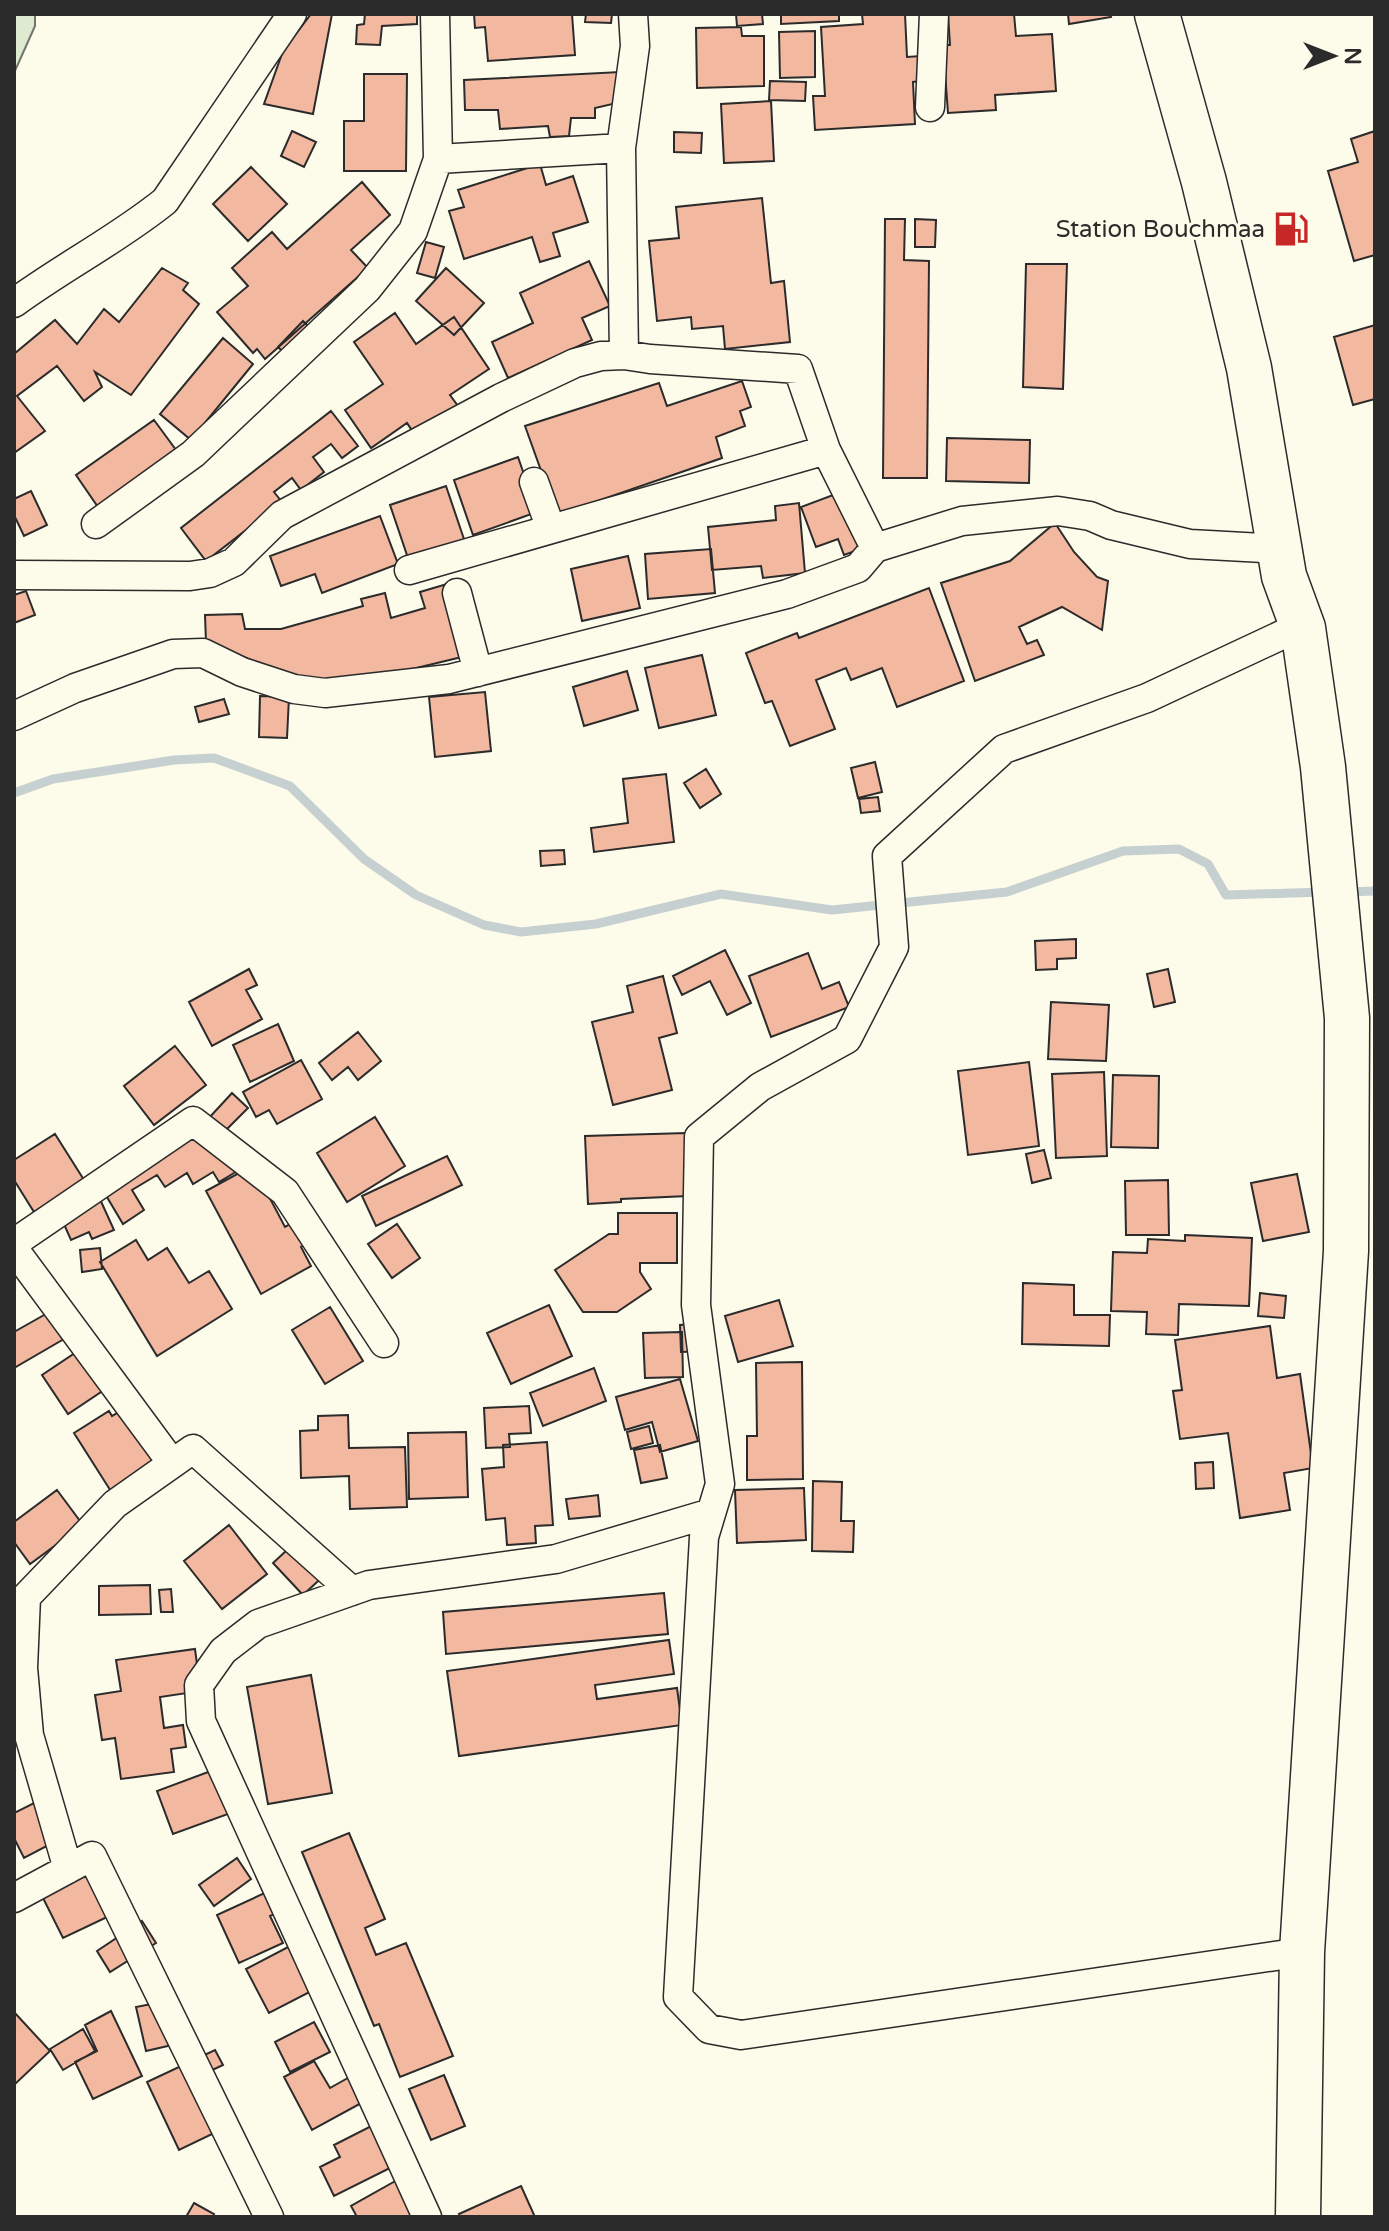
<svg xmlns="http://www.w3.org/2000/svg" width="1389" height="2231" viewBox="0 0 1389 2231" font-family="'Varela Round',sans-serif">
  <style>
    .green { fill: #deebd1; stroke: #74746e; stroke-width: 2 }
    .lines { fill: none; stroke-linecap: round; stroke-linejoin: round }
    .stream { stroke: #c7d0d0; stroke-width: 9 }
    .building { fill: #f2b8a0; stroke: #2b2b2b; stroke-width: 2 }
    .street-casing { stroke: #2b2b2b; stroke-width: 31 }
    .primary-casing { stroke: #2b2b2b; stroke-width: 47 }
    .street { stroke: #fdfbea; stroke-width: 28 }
    .primary { stroke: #fdfbea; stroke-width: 44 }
    .labels { text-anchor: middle; stroke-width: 6; stroke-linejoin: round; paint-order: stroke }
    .poi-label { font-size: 24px; fill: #2b2b2b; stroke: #fdfbea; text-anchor: end }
  </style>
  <rect width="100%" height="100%" fill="#fdfbea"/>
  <!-- green -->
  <path class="green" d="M 14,14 L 35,14 L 35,26 L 14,73 Z"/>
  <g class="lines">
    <!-- stream -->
    <path class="stream" d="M 14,793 L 53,779 L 174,760 L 214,758 L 290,786 L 364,859 L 416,895 L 484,925 L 521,932 L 596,924 L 721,894 L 832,910 L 1007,892 L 1123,851 L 1179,849 L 1208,864 L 1226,895 L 1324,892
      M 1346,892 L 1375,891"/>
  </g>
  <!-- building -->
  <path class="building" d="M 311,14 L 332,14 L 313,114 L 264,104 L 283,51 Z
    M 365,14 L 417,14 L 417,24 L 382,26 L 380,45 L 356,44 L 357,25 L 364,24 Z
    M 474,14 L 572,14 L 575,55 L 488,61 L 485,27 L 475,28 Z
    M 586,14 L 612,14 L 611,23 L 585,22 Z
    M 736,14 L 762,14 L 763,24 L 737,26 Z
    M 781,14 L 839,14 L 839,21 L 781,24 Z
    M 862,14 L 905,14 L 907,57 L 921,56 L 922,81 L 913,82 L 915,124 L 815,130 L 813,96 L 825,96 L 821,27 L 863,24 Z
    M 948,14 L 1014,14 L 1016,36 L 1052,34 L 1056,91 L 995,95 L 996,110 L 948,113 L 943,45 L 950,45 Z
    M 1068,14 L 1110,14 L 1111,17 L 1069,24 Z
    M 741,27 L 742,36 L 764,36 L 764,86 L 697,88 L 696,28 Z
    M 815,31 L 815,77 L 780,78 L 779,32 Z
    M 620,72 L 617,103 L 595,108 L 595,118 L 571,118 L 569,136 L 550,137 L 548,126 L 500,129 L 498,110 L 465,110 L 464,80 Z
    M 364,74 L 407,74 L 406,171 L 344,171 L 344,121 L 364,121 Z
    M 770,81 L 806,82 L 805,101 L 769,100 Z
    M 771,101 L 774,161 L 724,163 L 721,104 Z
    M 292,131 L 316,142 L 304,167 L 281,156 Z
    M 1375,131 L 1375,255 L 1354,261 L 1328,171 L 1358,162 L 1351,139 Z
    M 674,132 L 702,133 L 701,153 L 674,152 Z
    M 540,164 L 546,185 L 573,176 L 588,222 L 553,233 L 560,256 L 540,262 L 532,237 L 464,259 L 449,211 L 464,207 L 458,190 Z
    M 251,167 L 287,204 L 248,241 L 213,204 Z
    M 362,182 L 390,215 L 351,250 L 368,268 L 265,359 L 257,349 L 253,353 L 217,312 L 248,286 L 232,268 L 272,232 L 287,249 Z
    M 762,198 L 771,283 L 784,281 L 790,342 L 725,349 L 723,326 L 692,329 L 691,317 L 657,321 L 649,241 L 679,238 L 676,207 Z
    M 885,219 L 905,219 L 904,260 L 929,261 L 927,478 L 883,478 Z
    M 915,219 L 936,220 L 935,247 L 915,247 Z
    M 426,242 L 444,247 L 435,278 L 417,273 Z
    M 589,261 L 610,306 L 582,318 L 592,340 L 508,378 L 492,342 L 533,323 L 520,293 Z
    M 1026,264 L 1067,264 L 1063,389 L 1023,387 Z
    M 162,268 L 188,283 L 183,290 L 199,304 L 131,395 L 95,372 L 102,387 L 84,401 L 57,366 L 17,396 L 45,431 L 14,453 L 14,354 L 55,320 L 77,344 L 104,309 L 119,322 Z
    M 446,268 L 484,303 L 454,335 L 416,301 Z
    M 395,313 L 416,344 L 454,317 L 489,369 L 450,395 L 458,406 L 415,435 L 407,423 L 371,448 L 345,410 L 383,384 L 354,342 Z
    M 303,321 L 320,338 L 294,363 L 278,347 Z
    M 1375,325 L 1375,399 L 1353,405 L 1334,337 Z
    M 223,338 L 253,364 L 191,440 L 160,414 Z
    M 742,381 L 751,407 L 740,411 L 745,426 L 716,437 L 722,458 L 557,515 L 525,426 L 659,383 L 667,406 Z
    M 331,411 L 358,446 L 342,458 L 331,444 L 313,457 L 324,472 L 301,490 L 292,478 L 274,492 L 282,502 L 206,561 L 181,528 Z
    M 154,420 L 179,454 L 100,510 L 76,475 Z
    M 947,438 L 1030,440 L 1029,483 L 946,481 Z
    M 518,457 L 537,512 L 473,535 L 454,480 Z
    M 446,486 L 465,542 L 409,561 L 390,505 Z
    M 849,489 L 869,546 L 844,555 L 838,539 L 816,547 L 801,507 Z
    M 31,491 L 47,525 L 24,536 L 14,515 L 14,499 Z
    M 799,503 L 805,573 L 763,578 L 761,566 L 712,570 L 708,527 L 776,520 L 775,506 Z
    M 380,516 L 398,564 L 322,593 L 315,574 L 281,586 L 270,556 Z
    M 1055,523 L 1074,552 L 1097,577 L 1108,581 L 1102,630 L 1062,607 L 1019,627 L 1027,644 L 1037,640 L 1044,655 L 975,681 L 941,583 L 1010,561 Z
    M 711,549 L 715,593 L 648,599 L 645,554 Z
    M 628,556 L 640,608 L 582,621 L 571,569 Z
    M 447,584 L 466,656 L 379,677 L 313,683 L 206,643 L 205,615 L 242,614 L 245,629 L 281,629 L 363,606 L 361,599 L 385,593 L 391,618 L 425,608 L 420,592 Z
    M 929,588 L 964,681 L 897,707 L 882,668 L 851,680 L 846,668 L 816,680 L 835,729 L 790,746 L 772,701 L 765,703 L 746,653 L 797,633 L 799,638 Z
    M 26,591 L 35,615 L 14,623 L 14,595 Z
    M 702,655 L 716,715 L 659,728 L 645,668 Z
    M 627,671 L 638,710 L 584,726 L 573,687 Z
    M 485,692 L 491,751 L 435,757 L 429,697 Z
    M 260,696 L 289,697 L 287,738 L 259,737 Z
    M 224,699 L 229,714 L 199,722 L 195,707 Z
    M 875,762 L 882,792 L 858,798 L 851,768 Z
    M 706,769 L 721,794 L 700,808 L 684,783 Z
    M 666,774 L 674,842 L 594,852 L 591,828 L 628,823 L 623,779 Z
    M 878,797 L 880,811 L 861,813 L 859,799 Z
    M 564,850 L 565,864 L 541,866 L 540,851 Z
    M 1076,939 L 1076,958 L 1057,959 L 1057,969 L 1036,970 L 1035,941 Z
    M 725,950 L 751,1003 L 727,1015 L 710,981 L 682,995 L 673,976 Z
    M 808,953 L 822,989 L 839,982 L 849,1007 L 771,1037 L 749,976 Z
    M 249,969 L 257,985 L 246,990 L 262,1019 L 212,1046 L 189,1002 Z
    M 1168,969 L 1175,1002 L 1154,1007 L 1147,974 Z
    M 663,976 L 677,1033 L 659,1038 L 672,1090 L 613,1105 L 592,1022 L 633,1012 L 627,986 Z
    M 1051,1002 L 1109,1005 L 1106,1061 L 1048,1059 Z
    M 278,1024 L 294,1061 L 250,1082 L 233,1045 Z
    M 358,1032 L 381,1061 L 358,1080 L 348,1067 L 332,1080 L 319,1063 Z
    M 175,1046 L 206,1085 L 154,1125 L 124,1086 Z
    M 301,1060 L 322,1099 L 277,1124 L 269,1110 L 256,1117 L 243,1092 Z
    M 1029,1062 L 1039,1146 L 968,1155 L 958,1071 Z
    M 1104,1072 L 1107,1156 L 1056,1158 L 1052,1074 Z
    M 1113,1075 L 1159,1076 L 1158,1148 L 1111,1147 Z
    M 232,1093 L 248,1108 L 223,1133 L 208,1119 Z
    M 375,1117 L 405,1166 L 347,1202 L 317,1153 Z
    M 211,1122 L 239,1170 L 219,1182 L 213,1172 L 193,1184 L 187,1173 L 165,1187 L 157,1175 L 132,1190 L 144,1210 L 123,1224 L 101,1187 Z
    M 686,1133 L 688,1196 L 621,1199 L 621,1202 L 588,1204 L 585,1136 Z
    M 55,1134 L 84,1180 L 34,1212 L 14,1180 L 14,1160 Z
    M 244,1149 L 285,1227 L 314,1211 L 327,1233 L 301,1247 L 311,1266 L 261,1294 L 206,1191 L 243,1171 Z
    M 1044,1150 L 1051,1178 L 1032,1183 L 1026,1154 Z
    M 447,1156 L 462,1185 L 376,1226 L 362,1196 Z
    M 1297,1174 L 1309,1232 L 1263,1241 L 1251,1183 Z
    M 1168,1180 L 1169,1235 L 1126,1235 L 1125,1181 Z
    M 94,1186 L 114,1230 L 92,1239 L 89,1232 L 71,1240 L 55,1204 Z
    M 618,1213 L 677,1213 L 677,1263 L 640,1263 L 640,1272 L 651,1289 L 617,1312 L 583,1312 L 555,1270 L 609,1234 L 618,1234 Z
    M 397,1224 L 420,1258 L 392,1278 L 368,1244 Z
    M 1185,1235 L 1252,1238 L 1249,1306 L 1179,1304 L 1178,1335 L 1146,1334 L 1147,1312 L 1111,1311 L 1113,1252 L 1147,1253 L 1148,1239 L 1185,1241 Z
    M 136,1240 L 148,1260 L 167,1248 L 189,1283 L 209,1271 L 232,1309 L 157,1356 L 100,1262 Z
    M 100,1248 L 102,1269 L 82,1272 L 80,1250 Z
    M 1023,1283 L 1074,1285 L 1074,1315 L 1110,1315 L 1109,1346 L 1022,1344 Z
    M 1260,1293 L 1286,1296 L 1284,1318 L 1258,1316 Z
    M 779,1300 L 793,1346 L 738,1362 L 725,1316 Z
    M 549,1305 L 572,1356 L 511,1384 L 487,1333 Z
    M 60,1306 L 76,1332 L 14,1368 L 14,1332 Z
    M 330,1307 L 363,1361 L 325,1384 L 292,1330 Z
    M 706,1323 L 707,1351 L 681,1352 L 680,1325 Z
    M 1270,1326 L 1277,1378 L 1300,1374 L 1313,1468 L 1284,1473 L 1290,1510 L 1240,1518 L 1228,1433 L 1180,1439 L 1173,1391 L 1182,1390 L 1175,1340 Z
    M 682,1332 L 683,1377 L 645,1378 L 643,1333 Z
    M 87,1345 L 113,1384 L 68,1414 L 42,1375 Z
    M 802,1362 L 803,1479 L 747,1480 L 747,1436 L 757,1436 L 756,1363 Z
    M 594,1368 L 606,1401 L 543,1426 L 530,1393 Z
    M 680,1379 L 698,1441 L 660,1452 L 652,1422 L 625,1430 L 616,1397 Z
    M 136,1401 L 168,1450 L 146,1465 L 156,1481 L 119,1504 L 74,1433 L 109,1411 L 112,1416 Z
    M 529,1406 L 531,1433 L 509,1434 L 510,1447 L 486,1448 L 484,1408 Z
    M 348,1415 L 349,1448 L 405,1447 L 407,1507 L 350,1509 L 349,1476 L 301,1478 L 300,1431 L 318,1430 L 318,1416 Z
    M 649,1426 L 653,1443 L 631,1449 L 627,1432 Z
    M 466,1432 L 468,1497 L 409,1499 L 408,1433 Z
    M 547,1442 L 553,1525 L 535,1526 L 536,1543 L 507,1545 L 505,1518 L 486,1520 L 482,1469 L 504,1467 L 503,1445 Z
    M 660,1445 L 667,1478 L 641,1483 L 634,1450 Z
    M 1213,1462 L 1214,1488 L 1196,1489 L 1195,1463 Z
    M 813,1481 L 842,1482 L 841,1521 L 854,1521 L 853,1552 L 812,1551 Z
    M 804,1488 L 806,1540 L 737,1543 L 735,1490 Z
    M 57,1490 L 83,1525 L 30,1564 L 14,1542 L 14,1522 Z
    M 598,1495 L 600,1516 L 569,1519 L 566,1499 Z
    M 229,1525 L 267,1574 L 222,1609 L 184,1561 Z
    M 301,1537 L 331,1569 L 303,1595 L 273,1563 Z
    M 150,1585 L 151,1614 L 99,1615 L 99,1586 Z
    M 171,1589 L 173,1612 L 161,1612 L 159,1590 Z
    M 664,1593 L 668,1634 L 446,1654 L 443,1612 Z
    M 669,1640 L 674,1674 L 595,1685 L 597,1699 L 677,1688 L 682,1725 L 459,1756 L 447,1671 Z
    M 195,1649 L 197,1664 L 210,1662 L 214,1689 L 160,1697 L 164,1728 L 183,1725 L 186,1747 L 171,1749 L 174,1772 L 121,1779 L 115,1738 L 102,1740 L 95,1695 L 121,1691 L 116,1660 Z
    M 311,1675 L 332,1793 L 268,1804 L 247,1687 Z
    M 219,1768 L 220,1792 L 228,1814 L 173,1834 L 157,1791 Z
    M 40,1800 L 60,1839 L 24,1858 L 14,1838 L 14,1813 Z
    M 349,1833 L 385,1919 L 365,1928 L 376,1955 L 406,1943 L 453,2056 L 400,2077 L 379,2024 L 374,2026 L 302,1852 Z
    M 237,1858 L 251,1879 L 214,1906 L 199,1885 Z
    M 103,1867 L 124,1909 L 63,1938 L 42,1896 Z
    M 280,1886 L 290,1907 L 270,1916 L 283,1943 L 239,1963 L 217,1915 Z
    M 142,1921 L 156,1943 L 110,1972 L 97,1951 Z
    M 290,1946 L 329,1982 L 269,2013 L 246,1969 Z
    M 172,2000 L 181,2043 L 146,2051 L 136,2007 Z
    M 111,2011 L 142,2076 L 93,2099 L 75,2062 L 97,2051 L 85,2025 Z
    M 14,2012 L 50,2051 L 14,2085 Z
    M 314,2022 L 330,2052 L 290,2072 L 275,2042 Z
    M 83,2029 L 95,2051 L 63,2070 L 50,2049 Z
    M 215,2050 L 223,2065 L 210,2071 L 235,2123 L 179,2150 L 147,2082 Z
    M 314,2061 L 330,2088 L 362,2070 L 376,2095 L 312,2130 L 284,2077 Z
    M 444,2075 L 465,2126 L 431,2140 L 409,2089 Z
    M 385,2119 L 406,2160 L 334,2196 L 320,2167 L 340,2157 L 334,2145 Z
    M 406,2175 L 424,2208 L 407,2217 L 357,2217 L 351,2206 Z
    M 521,2186 L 535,2217 L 461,2217 L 459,2214 Z
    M 194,2203 L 214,2214 L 212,2217 L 186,2217 Z"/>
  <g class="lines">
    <!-- street casing -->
    <g class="street-casing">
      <path id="street" d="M 930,107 L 934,14
        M 438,159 L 621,148
        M 14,303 C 63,267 118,239 165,201 L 292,14
        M 624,355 L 621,148 L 635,46 L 633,14
        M 534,482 L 551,529
        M 96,524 L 193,454 L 367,289 L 413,231 L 438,159 L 435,14
        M 409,570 L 826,450
        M 14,575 L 190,576 L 210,573 L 234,562 L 282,515 L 501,398 L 575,363 L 601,356 L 624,355 L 650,359 L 798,369 L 826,450 L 875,548
        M 457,593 L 478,672
        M 14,716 L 75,688 L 173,654 L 203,653 L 242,672 L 294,689 L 325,693 L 449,679 L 787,594 L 858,568 L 875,548 L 962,521 L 1058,511 L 1090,516 L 1111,525 L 1190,544 L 1280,549
        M 14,1243 L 193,1121 L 285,1192 L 384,1343
        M 14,1249 L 172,1463
        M 68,1869 L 29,1735 L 23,1668 L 26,1597 L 115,1504 L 193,1449 L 352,1591
        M 14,1898 L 92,1856 L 269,2217
        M 1302,1952 L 741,2035 L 709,2029 L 678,1997 L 704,1537 L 720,1484 L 696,1305 L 699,1137 L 760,1087 L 847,1039 L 894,947 L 887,856 L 1004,749 L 1147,698 L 1288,632 L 1303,628
        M 427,2217 L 201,1721 L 199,1685 L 223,1651 L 258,1624 L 369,1585 L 556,1559 L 711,1513"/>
    </g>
    <!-- primary casing -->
    <g class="primary-casing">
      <path id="primary" d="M 1157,14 L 1204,182 L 1249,368 L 1284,576 L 1303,628 L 1323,767 L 1347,1018 L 1346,1251 L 1302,1952 L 1298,2217"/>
    </g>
    <!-- street -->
    <use href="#street" class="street"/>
    <!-- primary -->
    <use href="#primary" class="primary"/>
  </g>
  <!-- icons -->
  <defs>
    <g id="fuel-bare" transform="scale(2.76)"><path d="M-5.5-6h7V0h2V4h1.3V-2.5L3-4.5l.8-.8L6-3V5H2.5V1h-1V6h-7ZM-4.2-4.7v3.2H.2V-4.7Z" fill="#c62828" stroke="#fdfbea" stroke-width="2.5" paint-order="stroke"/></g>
  </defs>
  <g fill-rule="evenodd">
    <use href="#fuel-bare" x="1291" y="229"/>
  </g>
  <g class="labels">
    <!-- poi labels -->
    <g class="poi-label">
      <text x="1265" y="237">Station Bouchmaa</text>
    </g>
  </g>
  <!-- border -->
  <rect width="1389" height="2231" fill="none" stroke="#2b2b2b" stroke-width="32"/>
  <!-- north arrow -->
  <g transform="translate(1333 56) rotate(90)" stroke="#fdfbea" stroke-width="6" paint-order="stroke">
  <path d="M0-6L14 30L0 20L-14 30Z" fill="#2b2b2b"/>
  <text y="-12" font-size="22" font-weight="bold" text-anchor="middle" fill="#2b2b2b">N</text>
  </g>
</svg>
